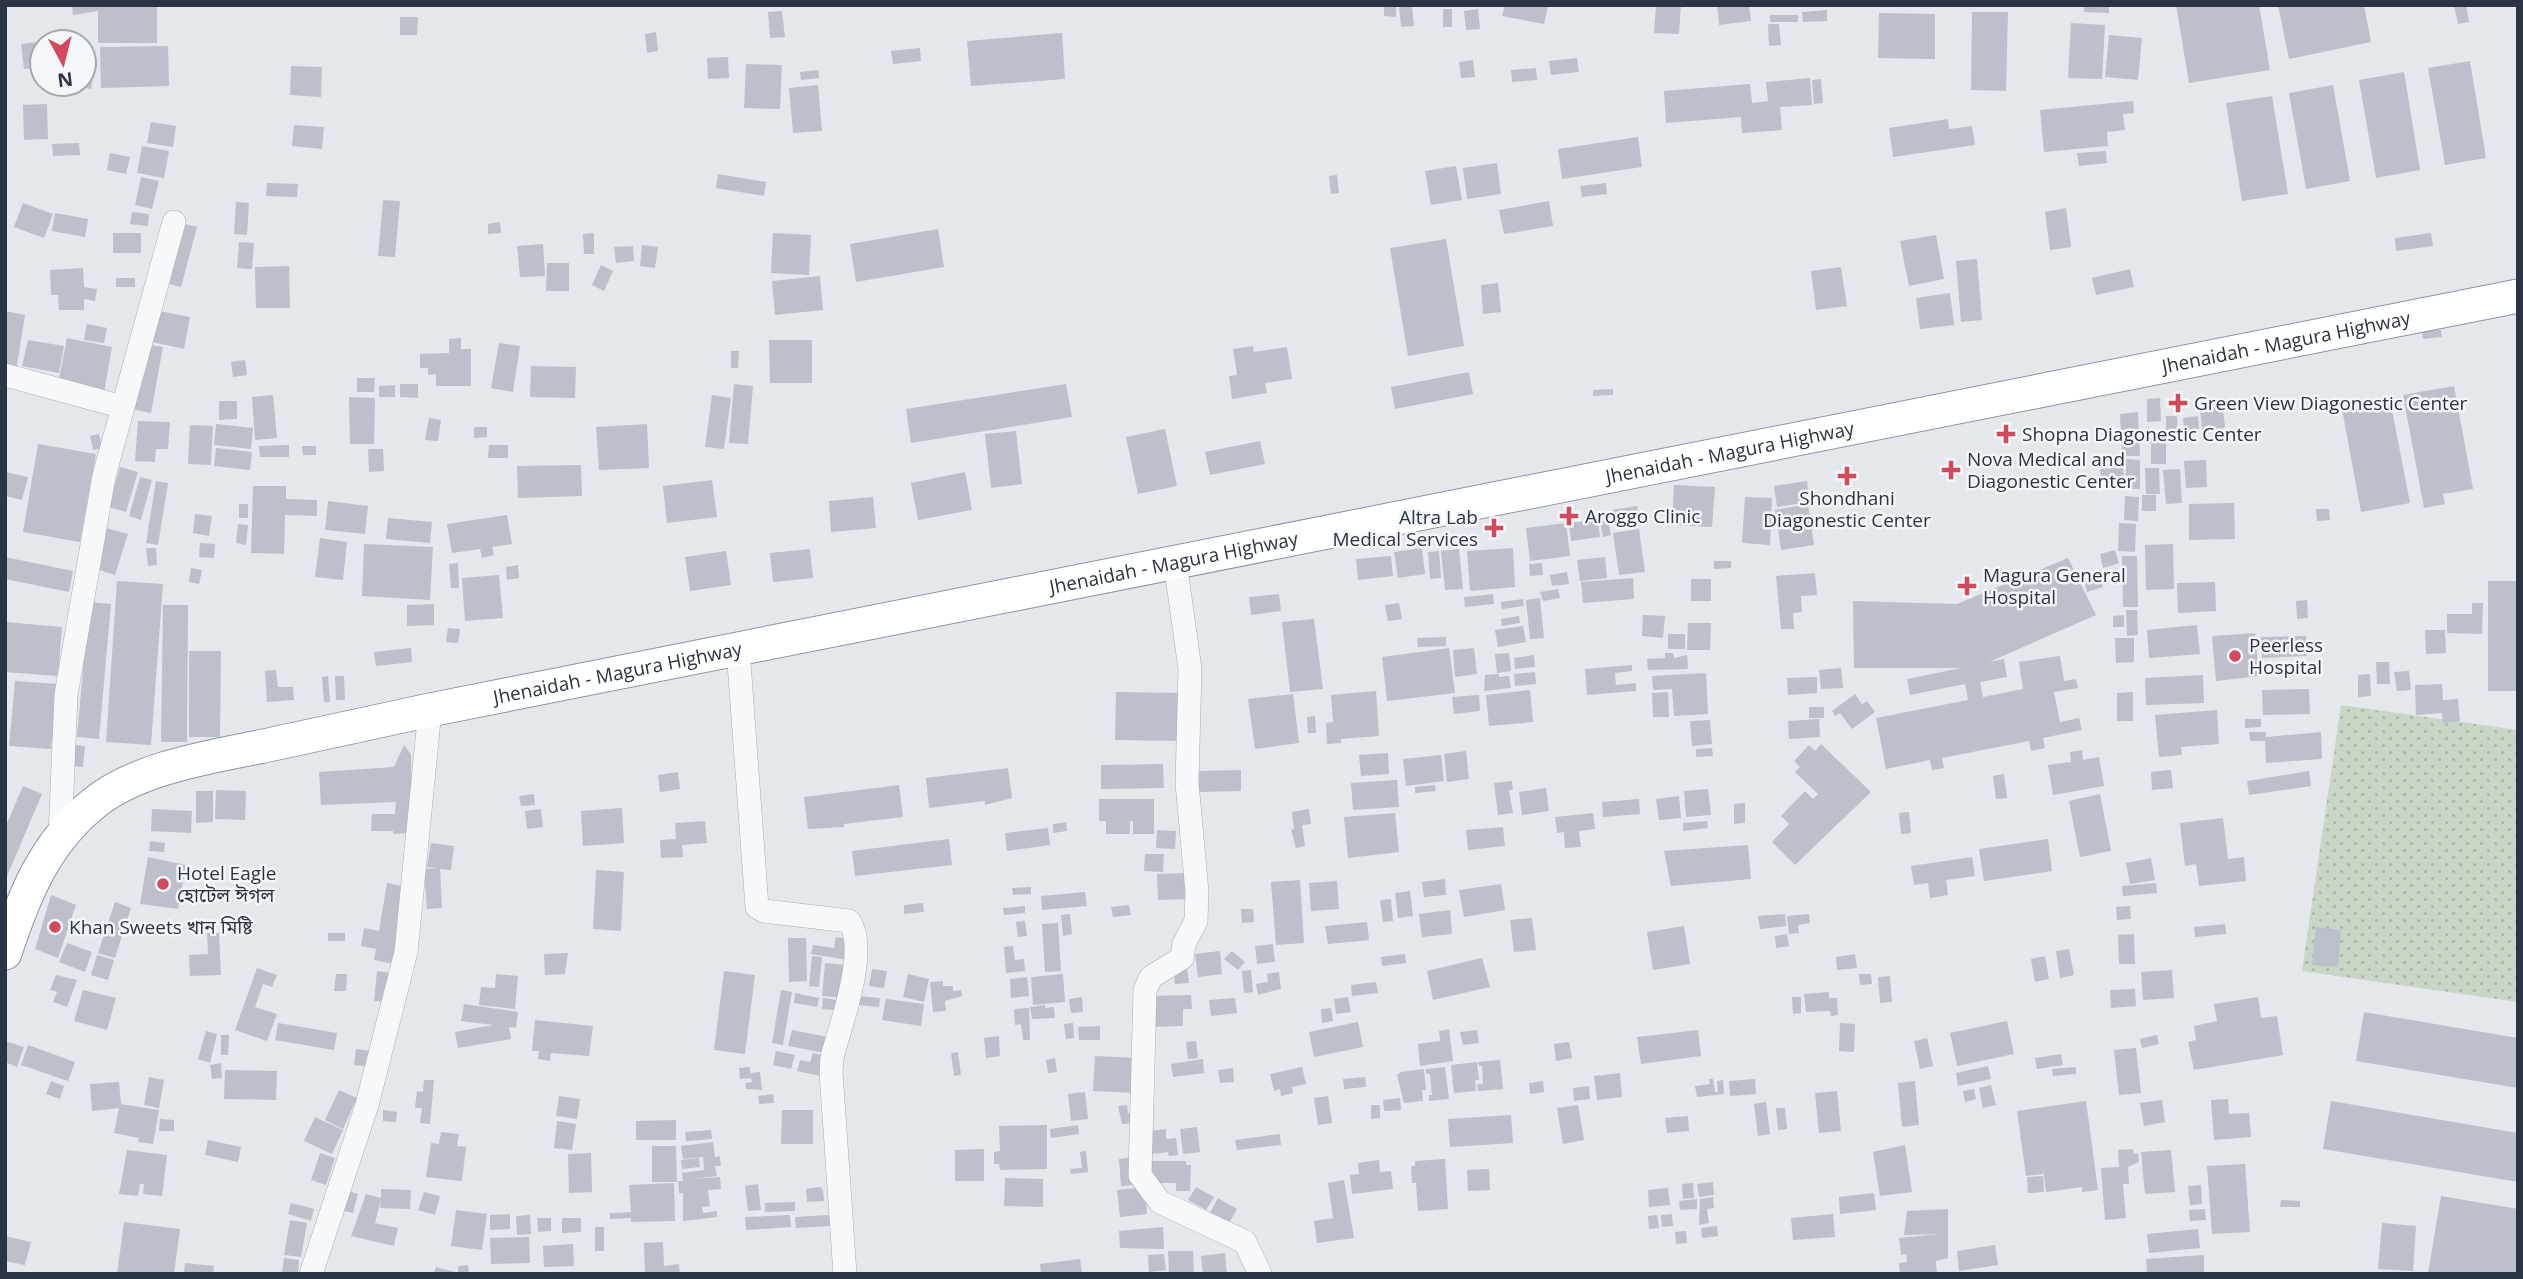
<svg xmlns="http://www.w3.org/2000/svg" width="2523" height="1279" viewBox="0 0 2523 1279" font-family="'Open Sans','Noto Sans Bengali',sans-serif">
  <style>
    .park { fill: url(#park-dots) }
    .building { fill: #bbc0ca }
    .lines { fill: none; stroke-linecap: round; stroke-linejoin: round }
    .minor-casing { stroke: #a9aeb7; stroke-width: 24 }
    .highway-casing { stroke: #8b94a3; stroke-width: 35 }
    .minor { stroke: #f7f8fa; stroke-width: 23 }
    .highway { stroke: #fff; stroke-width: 33 }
    .poi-dot { fill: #d1495b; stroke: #f4f6f9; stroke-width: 2.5 }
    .labels { text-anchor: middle; stroke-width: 5; stroke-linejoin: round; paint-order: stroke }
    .street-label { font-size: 19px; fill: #2b3445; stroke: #f4f6f9 }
    .poi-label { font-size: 19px; fill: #2b3445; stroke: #f4f6f9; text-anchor: start }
  </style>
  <defs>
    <pattern id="park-dots" width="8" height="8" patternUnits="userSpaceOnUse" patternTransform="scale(1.75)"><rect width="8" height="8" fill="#c9d6c5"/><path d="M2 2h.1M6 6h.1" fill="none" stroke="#adb8ab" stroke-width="1.8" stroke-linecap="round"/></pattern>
  </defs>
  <rect width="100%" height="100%" fill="#e4e7ec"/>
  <!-- park -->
  <path class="park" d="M 2341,705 L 2518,730 L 2518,1002 L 2302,971 Z"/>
  <!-- building -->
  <path class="building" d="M 72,5 L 157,5 L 157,43 L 98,43 L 98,11 L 73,15 Z
    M 1384,5 L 1396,5 L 1396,17 L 1384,16 Z
    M 1399,5 L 1412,5 L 1414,26 L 1401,27 Z
    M 1505,5 L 1548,5 L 1544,24 L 1502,16 Z
    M 1656,5 L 1681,5 L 1679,34 L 1654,33 Z
    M 1717,5 L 1749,5 L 1751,21 L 1719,25 Z
    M 2084,5 L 2109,5 L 2109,13 L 2084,12 Z
    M 2176,5 L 2259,5 L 2270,70 L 2189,83 Z
    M 2278,5 L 2364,5 L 2371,42 L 2289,59 Z
    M 2454,5 L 2466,5 L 2469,22 L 2458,24 Z
    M 1443,9 L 1452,9 L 1452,27 L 1443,27 Z
    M 1478,9 L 1480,29 L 1466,30 L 1464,11 Z
    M 1827,10 L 1827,21 L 1803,22 L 1802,12 Z
    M 782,11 L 785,37 L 770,38 L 768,12 Z
    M 1972,12 L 2008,12 L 2006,91 L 1971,90 Z
    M 1879,13 L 1935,14 L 1935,59 L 1878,58 Z
    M 1770,15 L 1798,15 L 1798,22 L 1770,22 Z
    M 400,17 L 418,17 L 417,35 L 400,35 Z
    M 2071,23 L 2105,25 L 2102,79 L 2068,78 Z
    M 1768,24 L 1779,24 L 1781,45 L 1769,46 Z
    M 656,32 L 658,51 L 647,53 L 645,34 Z
    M 1062,33 L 1065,79 L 971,86 L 967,41 Z
    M 2109,35 L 2142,38 L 2138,80 L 2105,77 Z
    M 38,42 L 41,67 L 24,69 L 21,44 Z
    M 168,46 L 169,86 L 101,88 L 100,47 Z
    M 920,48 L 921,61 L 893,64 L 891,51 Z
    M 728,57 L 729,78 L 708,79 L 707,58 Z
    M 1577,58 L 1579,72 L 1551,75 L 1549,61 Z
    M 1473,60 L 1475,77 L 1461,78 L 1459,62 Z
    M 2470,61 L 2486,158 L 2445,165 L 2428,68 Z
    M 746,64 L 782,65 L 780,109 L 744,108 Z
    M 84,66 L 95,68 L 91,89 L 70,85 L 84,84 Z
    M 291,66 L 322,67 L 321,97 L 290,95 Z
    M 1536,68 L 1537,80 L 1512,82 L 1511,70 Z
    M 818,70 L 819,78 L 801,80 L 800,72 Z
    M 2404,72 L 2420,170 L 2376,178 L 2359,80 Z
    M 1810,78 L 1812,105 L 1780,107 L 1782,130 L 1742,133 L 1741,117 L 1666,123 L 1664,91 L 1750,84 L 1752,103 L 1768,101 L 1766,82 Z
    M 1821,79 L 1823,103 L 1814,104 L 1812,80 Z
    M 818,85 L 822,131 L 793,133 L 789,88 Z
    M 2333,85 L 2350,181 L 2306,189 L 2289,93 Z
    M 2272,96 L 2288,194 L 2242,201 L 2226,103 Z
    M 2133,101 L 2134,113 L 2123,114 L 2125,130 L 2107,132 L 2108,146 L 2044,152 L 2040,110 Z
    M 47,104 L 48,139 L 24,140 L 23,105 Z
    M 1948,119 L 1949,129 L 1972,126 L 1975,145 L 1893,157 L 1889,128 Z
    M 151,122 L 176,126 L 173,147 L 147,143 Z
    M 294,125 L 324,127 L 322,149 L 292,146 Z
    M 1638,137 L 1642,167 L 1562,179 L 1558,149 Z
    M 79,143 L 80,155 L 53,156 L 52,144 Z
    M 142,146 L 169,151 L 164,178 L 137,173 Z
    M 2106,151 L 2107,163 L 2079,166 L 2077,153 Z
    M 110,153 L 130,157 L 126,174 L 107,170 Z
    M 1497,163 L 1501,194 L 1467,199 L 1463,168 Z
    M 1456,166 L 1462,200 L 1431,205 L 1425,171 Z
    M 718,174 L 766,182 L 764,196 L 716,188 Z
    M 1337,175 L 1339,193 L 1331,194 L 1329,176 Z
    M 141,177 L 159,181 L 152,209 L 135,205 Z
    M 267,183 L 298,184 L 297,197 L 266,196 Z
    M 1606,183 L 1607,194 L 1582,197 L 1580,186 Z
    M 383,200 L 400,201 L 395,257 L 378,256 Z
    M 1549,201 L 1553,226 L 1504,234 L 1499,210 Z
    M 236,202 L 249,203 L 247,235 L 234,234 Z
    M 23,203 L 53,214 L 44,238 L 14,227 Z
    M 2066,208 L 2071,247 L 2050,250 L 2045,212 Z
    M 132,212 L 149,214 L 148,226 L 130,224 Z
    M 55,213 L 88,219 L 85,237 L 52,231 Z
    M 500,222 L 501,233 L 488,234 L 488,224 Z
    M 185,224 L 197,227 L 181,287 L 169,284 Z
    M 938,229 L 944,267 L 856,282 L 850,244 Z
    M 113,233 L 141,233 L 141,253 L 113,253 Z
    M 594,233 L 594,254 L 584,254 L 583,234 Z
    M 773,233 L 811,235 L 809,275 L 771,273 Z
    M 2431,233 L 2433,246 L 2396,251 L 2395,238 Z
    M 1936,235 L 1944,279 L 1909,286 L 1900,241 Z
    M 1446,239 L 1464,346 L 1408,356 L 1390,248 Z
    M 239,242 L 254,243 L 252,269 L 237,268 Z
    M 543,244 L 545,276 L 520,277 L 517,246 Z
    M 642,245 L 658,247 L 655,268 L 640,266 Z
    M 633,246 L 634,261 L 616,263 L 614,247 Z
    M 1977,259 L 1982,320 L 1961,322 L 1956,261 Z
    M 547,263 L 569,263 L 569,291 L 546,291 Z
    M 601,265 L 613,271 L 604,291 L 592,285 Z
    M 289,266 L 290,308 L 256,308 L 255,267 Z
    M 1841,267 L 1847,306 L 1816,310 L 1811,271 Z
    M 83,268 L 84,287 L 97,289 L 95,301 L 84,299 L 84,310 L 59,310 L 58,295 L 51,295 L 50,270 Z
    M 2130,269 L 2134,287 L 2096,295 L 2092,278 Z
    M 820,276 L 823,310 L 775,315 L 772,281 Z
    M 116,278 L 135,278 L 135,287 L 116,287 Z
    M 1498,283 L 1501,312 L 1483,314 L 1481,285 Z
    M 1950,293 L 1954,325 L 1920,329 L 1916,298 Z
    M 5,311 L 25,315 L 16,371 L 5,369 Z
    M 159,311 L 190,317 L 184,349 L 152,342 Z
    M 87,324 L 107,328 L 104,343 L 84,340 Z
    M 2441,330 L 2442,337 L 2423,339 L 2422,331 Z
    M 67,338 L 112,347 L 104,393 L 58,384 Z
    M 461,338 L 461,349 L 471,349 L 471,386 L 436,386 L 436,374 L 428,375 L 428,368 L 420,368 L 420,354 L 449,353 L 449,339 Z
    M 28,340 L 64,346 L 59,373 L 22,366 Z
    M 769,340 L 812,340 L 812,383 L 770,383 Z
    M 499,343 L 520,346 L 513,392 L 491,388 Z
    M 144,344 L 163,347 L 151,413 L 132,409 Z
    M 1253,346 L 1254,352 L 1287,347 L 1292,379 L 1265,383 L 1267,393 L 1232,399 L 1229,376 L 1237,375 L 1233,349 Z
    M 731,351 L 739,351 L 738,368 L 731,368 Z
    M 245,360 L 247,375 L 233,377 L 231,362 Z
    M 531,366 L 576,367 L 575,398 L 530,397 Z
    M 1469,372 L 1473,394 L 1395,409 L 1391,387 Z
    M 357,378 L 375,378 L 374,392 L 357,392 Z
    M 400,384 L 418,384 L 418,398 L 400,397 Z
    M 734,384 L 753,386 L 748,444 L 729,443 Z
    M 1066,384 L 1072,417 L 911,443 L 906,409 Z
    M 395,385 L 395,397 L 379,397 L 379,386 Z
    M 2454,386 L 2473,489 L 2443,494 L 2445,504 L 2424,508 L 2403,395 Z
    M 1613,389 L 1613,395 L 1593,396 L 1593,390 Z
    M 273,395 L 277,438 L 255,440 L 252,397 Z
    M 712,395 L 731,398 L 724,449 L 705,447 Z
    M 349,397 L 375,398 L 374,444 L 350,444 Z
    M 2160,398 L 2161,421 L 2147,422 L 2147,399 Z
    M 2390,400 L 2410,503 L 2361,512 L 2342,409 Z
    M 219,401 L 237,401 L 237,419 L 219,420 Z
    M 2223,407 L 2225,428 L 2202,430 L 2200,409 Z
    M 2138,412 L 2140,456 L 2122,456 L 2120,414 Z
    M 2166,416 L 2177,416 L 2178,435 L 2166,435 Z
    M 2198,416 L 2199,429 L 2184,430 L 2183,418 Z
    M 429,418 L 441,420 L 438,441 L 425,440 Z
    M 138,421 L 170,422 L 168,449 L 156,449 L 155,462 L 135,461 Z
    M 216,424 L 253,428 L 251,449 L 214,445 Z
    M 647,424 L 649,468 L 599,470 L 596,427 Z
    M 190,425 L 213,426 L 211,465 L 188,464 Z
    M 474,427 L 487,427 L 487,437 L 474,438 Z
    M 1165,429 L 1177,486 L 1138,494 L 1126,437 Z
    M 1016,431 L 1022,484 L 991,488 L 985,434 Z
    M 99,434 L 102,448 L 93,450 L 90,436 Z
    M 2151,439 L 2166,439 L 2166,464 L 2151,464 Z
    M 1260,441 L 1265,464 L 1210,475 L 1205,452 Z
    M 38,444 L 96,454 L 80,542 L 23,532 Z
    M 289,445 L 289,457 L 260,457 L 259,446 Z
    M 489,445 L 508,445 L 508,458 L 488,458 Z
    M 302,446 L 316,446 L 316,455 L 303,455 Z
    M 216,448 L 252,452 L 250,470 L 214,466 Z
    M 368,449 L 383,449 L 384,471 L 369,472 Z
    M 2126,459 L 2140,460 L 2140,489 L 2126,489 Z
    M 2206,460 L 2207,487 L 2186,488 L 2184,461 Z
    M 581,465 L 582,496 L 518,498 L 517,466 Z
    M 120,467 L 138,472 L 126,512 L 108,507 Z
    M 2123,467 L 2124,478 L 2101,480 L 2100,469 Z
    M 2145,468 L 2159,468 L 2160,494 L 2146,494 Z
    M 2180,469 L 2182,503 L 2166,504 L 2163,470 Z
    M 5,472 L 28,477 L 22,500 L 5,496 Z
    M 965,472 L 972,510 L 918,520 L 911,483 Z
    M 140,477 L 152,480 L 141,520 L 129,516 Z
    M 712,480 L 717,517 L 667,523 L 663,486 Z
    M 156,481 L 168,483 L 158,545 L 146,543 Z
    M 1807,481 L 1810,502 L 1777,507 L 1774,486 Z
    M 1674,485 L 1715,487 L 1712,527 L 1672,525 Z
    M 253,486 L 286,486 L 286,499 L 317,500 L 317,516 L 285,515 L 284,554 L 251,553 Z
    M 2142,495 L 2156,495 L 2156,511 L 2142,511 Z
    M 2125,496 L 2139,497 L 2138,521 L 2124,520 Z
    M 873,497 L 876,528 L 831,532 L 829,501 Z
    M 1745,497 L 1772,498 L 1770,545 L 1742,543 Z
    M 328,501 L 368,506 L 365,534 L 325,530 Z
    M 2234,503 L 2235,539 L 2189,540 L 2189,504 Z
    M 239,504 L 248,504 L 248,518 L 239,518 Z
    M 1808,504 L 1814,545 L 1781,550 L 1775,510 Z
    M 1637,506 L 1640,524 L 1615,528 L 1612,510 Z
    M 2316,509 L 2329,509 L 2330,520 L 2317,521 Z
    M 195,514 L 212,516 L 209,536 L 193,533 Z
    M 507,515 L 512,544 L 492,547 L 494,555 L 482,558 L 480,549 L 452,553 L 447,524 Z
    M 388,518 L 432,522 L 430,543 L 386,539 Z
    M 1598,520 L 1600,537 L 1571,541 L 1569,523 Z
    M 1608,520 L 1611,535 L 1603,537 L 1600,521 Z
    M 1566,523 L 1570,556 L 1530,561 L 1526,528 Z
    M 2119,523 L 2136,524 L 2135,552 L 2118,551 Z
    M 238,524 L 248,525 L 246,545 L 236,543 Z
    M 106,528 L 128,534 L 115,575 L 93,568 Z
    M 1639,529 L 1645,572 L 1619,575 L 1613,533 Z
    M 320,538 L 347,542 L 343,580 L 315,577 Z
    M 200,543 L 215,544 L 214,558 L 199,557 Z
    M 364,544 L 433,547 L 430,600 L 362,596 Z
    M 2173,544 L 2174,589 L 2146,590 L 2145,545 Z
    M 146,548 L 156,548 L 157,565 L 148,566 Z
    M 1422,548 L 1425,574 L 1398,578 L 1394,552 Z
    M 1513,548 L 1515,587 L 1470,591 L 1467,551 Z
    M 810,549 L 813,578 L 773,582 L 770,553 Z
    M 1459,549 L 1463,589 L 1445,590 L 1441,551 Z
    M 2115,550 L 2119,563 L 2103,568 L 2100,554 Z
    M 726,551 L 731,585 L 690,591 L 685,557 Z
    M 1439,551 L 1441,578 L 1430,579 L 1428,552 Z
    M 1391,556 L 1393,576 L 1358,580 L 1356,559 Z
    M 2122,556 L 2137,556 L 2138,607 L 2123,607 Z
    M 5,557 L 73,571 L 69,592 L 5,579 Z
    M 1605,557 L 1607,578 L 1580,581 L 1577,560 Z
    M 2068,558 L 2096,615 L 1989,662 L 2004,659 L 2007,677 L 1980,682 L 1983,697 L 2023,689 L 2019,662 L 2060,656 L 2064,681 L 2076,679 L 2078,688 L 2054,692 L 2060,722 L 2079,718 L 2082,730 L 2043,738 L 2045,748 L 2031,751 L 2029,741 L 1942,758 L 1944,768 L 1932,770 L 1930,760 L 1886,769 L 1876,718 L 1968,700 L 1965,684 L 1910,695 L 1907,679 L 1961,668 L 1854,668 L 1853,601 L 1957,604 Z
    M 1714,561 L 1731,561 L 1731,568 L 1714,569 Z
    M 458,563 L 459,588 L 451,588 L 449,564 Z
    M 1542,563 L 1543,575 L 1530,576 L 1529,564 Z
    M 518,565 L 519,578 L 507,580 L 506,567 Z
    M 191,568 L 202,570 L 199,584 L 189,582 Z
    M 1567,572 L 1569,584 L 1552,586 L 1550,575 Z
    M 1815,573 L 1817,595 L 1801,596 L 1802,612 L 1793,613 L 1794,629 L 1781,629 L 1776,576 Z
    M 2098,573 L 2103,587 L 2087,592 L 2083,578 Z
    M 499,575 L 503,618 L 465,621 L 462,578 Z
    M 1633,578 L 1634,599 L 1583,603 L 1581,582 Z
    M 1691,579 L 1711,579 L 1711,601 L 1691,601 Z
    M 117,581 L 163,584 L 151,745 L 106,742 Z
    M 2488,581 L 2518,581 L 2518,691 L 2488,691 Z
    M 2215,582 L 2216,611 L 2178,613 L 2177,583 Z
    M 1558,589 L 1560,598 L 1543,601 L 1540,592 Z
    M 1279,594 L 1281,611 L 1251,615 L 1249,597 Z
    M 1493,594 L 1494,604 L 1465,607 L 1464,597 Z
    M 1540,598 L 1544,638 L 1530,639 L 1526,600 Z
    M 1523,599 L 1524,606 L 1502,609 L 1501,602 Z
    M 2307,600 L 2308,618 L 2297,619 L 2296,601 Z
    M 89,602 L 111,604 L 99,739 L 77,737 Z
    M 1399,603 L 1402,619 L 1388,621 L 1385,605 Z
    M 2472,603 L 2483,603 L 2482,634 L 2447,633 L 2447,614 L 2472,614 Z
    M 434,604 L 434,625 L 407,626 L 407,605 Z
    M 163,605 L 188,605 L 187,742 L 161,742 Z
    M 2126,610 L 2137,610 L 2138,635 L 2127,636 Z
    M 1643,615 L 1665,616 L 1663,638 L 1642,636 Z
    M 2124,615 L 2124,627 L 2113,627 L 2113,616 Z
    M 1519,616 L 1520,623 L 1502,626 L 1501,619 Z
    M 1314,619 L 1323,689 L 1290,692 L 1282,622 Z
    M 5,622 L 62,627 L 58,676 L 5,672 Z
    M 1688,623 L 1711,623 L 1710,650 L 1687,650 Z
    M 2197,625 L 2200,654 L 2149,658 L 2147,630 Z
    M 1523,626 L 1526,642 L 1498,647 L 1495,630 Z
    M 448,628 L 460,629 L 458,643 L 446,642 Z
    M 2425,630 L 2445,630 L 2446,653 L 2426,654 Z
    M 2255,633 L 2259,676 L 2216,681 L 2212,636 Z
    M 1668,634 L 1685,634 L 1685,649 L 1668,649 Z
    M 2306,636 L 2307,656 L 2262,658 L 2261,637 Z
    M 1446,637 L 1446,646 L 1418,647 L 1417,638 Z
    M 2115,638 L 2134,638 L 2134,662 L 2116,663 Z
    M 411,648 L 412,662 L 376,666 L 374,652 Z
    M 1449,648 L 1455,693 L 1387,701 L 1382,657 Z
    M 1474,648 L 1477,674 L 1455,677 L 1453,650 Z
    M 189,651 L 221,651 L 220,737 L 189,737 Z
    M 1509,653 L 1511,671 L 1497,673 L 1495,654 Z
    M 1665,653 L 1673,653 L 1674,658 L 1687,655 L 1688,669 L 1648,670 L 1647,659 L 1665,658 Z
    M 1534,655 L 1535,667 L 1515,669 L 1514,658 Z
    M 2376,662 L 2389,662 L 2390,684 L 2377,684 Z
    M 1632,665 L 1632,671 L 1615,673 L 1616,685 L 1636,683 L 1636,691 L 1587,695 L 1585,669 Z
    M 1841,668 L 1843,688 L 1821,689 L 1819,670 Z
    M 276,670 L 278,687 L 293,687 L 294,700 L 267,702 L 265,671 Z
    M 2409,671 L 2411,690 L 2397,691 L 2394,672 Z
    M 1535,672 L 1536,684 L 1515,686 L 1514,674 Z
    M 1706,673 L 1708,714 L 1674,716 L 1672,689 L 1653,690 L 1652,676 Z
    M 1499,674 L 1499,677 L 1509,676 L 1511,688 L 1484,691 L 1485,675 Z
    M 2370,674 L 2371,696 L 2358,697 L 2358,675 Z
    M 2203,675 L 2204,703 L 2146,705 L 2145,678 Z
    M 328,676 L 330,702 L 324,702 L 322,677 Z
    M 335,676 L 344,676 L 345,700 L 336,700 Z
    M 1817,677 L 1817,693 L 1788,695 L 1787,678 Z
    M 15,681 L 57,684 L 51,749 L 9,746 Z
    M 2442,684 L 2443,700 L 2458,699 L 2460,721 L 2443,723 L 2442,713 L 2416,715 L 2415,685 Z
    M 2309,689 L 2310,714 L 2263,715 L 2262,690 Z
    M 1530,690 L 1533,722 L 1489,726 L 1486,695 Z
    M 1376,691 L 1379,736 L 1341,739 L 1341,743 L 1327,744 L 1326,723 L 1333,722 L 1331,695 Z
    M 1116,692 L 1185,693 L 1185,741 L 1115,740 Z
    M 1668,692 L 1669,717 L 1653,717 L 1652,693 Z
    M 2133,692 L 2133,721 L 2117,721 L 2117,693 Z
    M 1293,694 L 1299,743 L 1255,749 L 1248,699 Z
    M 1855,694 L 1862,704 L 1867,701 L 1875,712 L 1852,729 L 1840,713 L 1835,716 L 1832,711 Z
    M 1479,695 L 1480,711 L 1454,714 L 1452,697 Z
    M 1809,707 L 1824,707 L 1824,718 L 1809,718 Z
    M 2217,710 L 2219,744 L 2181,747 L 2182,755 L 2159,757 L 2155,715 Z
    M 1315,716 L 1316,733 L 1308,733 L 1307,717 Z
    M 1819,719 L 1820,737 L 1789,739 L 1788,721 Z
    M 2245,719 L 2261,719 L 2261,727 L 2245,728 Z
    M 1710,720 L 1712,744 L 1692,746 L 1690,721 Z
    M 2249,732 L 2266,732 L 2266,737 L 2321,732 L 2322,759 L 2266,763 L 2265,741 L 2250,741 Z
    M 66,744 L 85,746 L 83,767 L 63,765 Z
    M 1821,744 L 1871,792 L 1795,865 L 1772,842 L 1789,824 L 1781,816 L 1805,791 L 1813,799 L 1818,794 L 1795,772 L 1800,767 L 1794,761 L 1809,745 L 1815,751 Z
    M 404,745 L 411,754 L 412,833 L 393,834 L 393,831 L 371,831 L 372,814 L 395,814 L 396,802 L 321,805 L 319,772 L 394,767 Z
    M 1712,748 L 1713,756 L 1696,757 L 1696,749 Z
    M 2082,750 L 2083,760 L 2099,757 L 2104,786 L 2053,795 L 2048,765 L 2071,762 L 2070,752 Z
    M 1466,751 L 1469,779 L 1447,782 L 1444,754 Z
    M 1388,753 L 1389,774 L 1361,776 L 1359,755 Z
    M 1441,755 L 1444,781 L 1406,786 L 1403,759 Z
    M 1163,764 L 1164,788 L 1101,789 L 1101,765 Z
    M 1008,768 L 1012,798 L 985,805 L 985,801 L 929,808 L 926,778 Z
    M 1241,770 L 1241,791 L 1199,792 L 1199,771 Z
    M 2171,770 L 2173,788 L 2152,790 L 2151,772 Z
    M 2309,771 L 2311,786 L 2249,795 L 2247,781 Z
    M 678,772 L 680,789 L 660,792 L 658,775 Z
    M 2004,774 L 2007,798 L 1996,799 L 1993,776 Z
    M 1397,780 L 1399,807 L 1353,810 L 1351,783 Z
    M 1512,781 L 1513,790 L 1509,790 L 1513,813 L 1498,815 L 1494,783 Z
    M 899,785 L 903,817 L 844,824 L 844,827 L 808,829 L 804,797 Z
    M 1435,785 L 1436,791 L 1415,793 L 1415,787 Z
    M 23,786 L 42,794 L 5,881 L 5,828 Z
    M 1546,788 L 1549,811 L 1522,815 L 1519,792 Z
    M 1708,789 L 1711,815 L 1686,817 L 1684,791 Z
    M 216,790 L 246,791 L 245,820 L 215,819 Z
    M 196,791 L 213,791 L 213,822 L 196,823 Z
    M 534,794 L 535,805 L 521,806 L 519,796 Z
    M 2100,794 L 2111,851 L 2080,857 L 2069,801 Z
    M 1679,796 L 1681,818 L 1659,820 L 1656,799 Z
    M 1099,799 L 1154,799 L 1154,834 L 1133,834 L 1133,821 L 1130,821 L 1130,834 L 1106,834 L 1106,821 L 1099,821 Z
    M 1639,799 L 1640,814 L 1603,817 L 1602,802 Z
    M 1745,803 L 1745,823 L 1734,824 L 1734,804 Z
    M 622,808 L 624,843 L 583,846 L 581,811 Z
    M 152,809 L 192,811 L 191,833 L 151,831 Z
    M 541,809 L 543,827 L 527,829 L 525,811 Z
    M 1309,809 L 1311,824 L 1302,825 L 1305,846 L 1296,848 L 1291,830 L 1294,829 L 1292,812 Z
    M 1909,812 L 1911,833 L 1901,834 L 1899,813 Z
    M 1395,813 L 1399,852 L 1348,858 L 1344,817 Z
    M 1593,813 L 1595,829 L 1579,831 L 1581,847 L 1565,848 L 1564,832 L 1557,833 L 1555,817 Z
    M 2223,818 L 2228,859 L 2244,857 L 2246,881 L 2199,886 L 2196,864 L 2185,866 L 2180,823 Z
    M 705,821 L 707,843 L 682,845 L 683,857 L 661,858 L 660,840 L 676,839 L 675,823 Z
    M 1707,821 L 1708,828 L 1683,831 L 1683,823 Z
    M 1066,822 L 1067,831 L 1053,833 L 1053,824 Z
    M 1503,827 L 1505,846 L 1468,850 L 1466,830 Z
    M 1048,828 L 1050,845 L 1007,851 L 1005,833 Z
    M 1157,830 L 1176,831 L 1175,849 L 1156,848 Z
    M 949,839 L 952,865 L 855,876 L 852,851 Z
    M 2048,839 L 2052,871 L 1984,881 L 1979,849 Z
    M 150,841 L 165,843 L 164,852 L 149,851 Z
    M 431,843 L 454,846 L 451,870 L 440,869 L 442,908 L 427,909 L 424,869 L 438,868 L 427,867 Z
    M 1748,845 L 1751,879 L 1671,886 L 1664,851 Z
    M 1145,854 L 1164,854 L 1163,872 L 1144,871 Z
    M 148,857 L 186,865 L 178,909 L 140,904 Z
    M 1972,857 L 1975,876 L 1946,880 L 1948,895 L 1930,898 L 1928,883 L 1914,885 L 1911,866 Z
    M 2151,858 L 2155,880 L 2130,884 L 2126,863 Z
    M 596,870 L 624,872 L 621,931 L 593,929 Z
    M 1188,873 L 1189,899 L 1158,900 L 1157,874 Z
    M 1445,879 L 1446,895 L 1424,897 L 1422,882 Z
    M 1300,880 L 1304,943 L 1276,945 L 1271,882 Z
    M 1337,881 L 1339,909 L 1311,911 L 1309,883 Z
    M 387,883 L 407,887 L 394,964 L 374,960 L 376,949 L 361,946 L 364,928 L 379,931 Z
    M 2156,883 L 2157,893 L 2123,896 L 2122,886 Z
    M 1501,884 L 1505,910 L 1464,917 L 1459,890 Z
    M 1031,887 L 1031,894 L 1013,895 L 1012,888 Z
    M 1410,891 L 1413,916 L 1398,918 L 1395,893 Z
    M 1085,892 L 1087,906 L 1042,910 L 1041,896 Z
    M 51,895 L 76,905 L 58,958 L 35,949 Z
    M 1391,899 L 1393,921 L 1383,922 L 1380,900 Z
    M 115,902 L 131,908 L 115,958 L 98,953 Z
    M 923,903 L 924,912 L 904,914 L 904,905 Z
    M 1129,905 L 1131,915 L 1113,917 L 1111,907 Z
    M 1025,906 L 1025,913 L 1004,915 L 1003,908 Z
    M 2130,906 L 2131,919 L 2117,920 L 2116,907 Z
    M 1241,909 L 1253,909 L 1254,922 L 1242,923 Z
    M 1450,910 L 1452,934 L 1422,937 L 1419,914 Z
    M 1070,914 L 1072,934 L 1063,936 L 1061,915 Z
    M 1785,914 L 1786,926 L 1760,929 L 1758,916 Z
    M 1809,914 L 1810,923 L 1798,925 L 1799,933 L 1789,934 L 1787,916 Z
    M 1532,918 L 1536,950 L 1514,952 L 1510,920 Z
    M 1025,921 L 1027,936 L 1018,937 L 1016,922 Z
    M 1367,922 L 1369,940 L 1328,944 L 1325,926 Z
    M 1058,923 L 1061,971 L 1045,972 L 1042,924 Z
    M 2225,924 L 2226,934 L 2195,937 L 2194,927 Z
    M 1684,926 L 1690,964 L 1653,970 L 1647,932 Z
    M 2316,927 L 2341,930 L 2338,967 L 2312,965 Z
    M 207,933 L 219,933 L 221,975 L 190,976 L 189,955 L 208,954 Z
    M 328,933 L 345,933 L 345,941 L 328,941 Z
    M 1787,934 L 1789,946 L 1776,948 L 1775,936 Z
    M 2134,934 L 2135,964 L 2119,964 L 2118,935 Z
    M 836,937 L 852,940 L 848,960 L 811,954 L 813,945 L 834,948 Z
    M 788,938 L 806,938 L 807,981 L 789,982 Z
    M 67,943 L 92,952 L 85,972 L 59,962 Z
    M 1273,944 L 1275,962 L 1257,964 L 1255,946 Z
    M 1013,946 L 1015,960 L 1024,959 L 1025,971 L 1006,973 L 1004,947 Z
    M 2069,949 L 2074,975 L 2060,978 L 2056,951 Z
    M 1220,951 L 1222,974 L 1198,977 L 1195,954 Z
    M 1232,951 L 1245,962 L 1238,970 L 1224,959 Z
    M 568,953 L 565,974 L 545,975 L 544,954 Z
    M 1405,954 L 1406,963 L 1382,966 L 1381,957 Z
    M 1855,954 L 1857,968 L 1837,970 L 1836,957 Z
    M 97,955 L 114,960 L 108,980 L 91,975 Z
    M 812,956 L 822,957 L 819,987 L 809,986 Z
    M 2045,956 L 2049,979 L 2035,982 L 2031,959 Z
    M 1482,958 L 1490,987 L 1433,1000 L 1427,971 Z
    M 825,963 L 847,965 L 844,998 L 822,996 Z
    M 1187,967 L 1189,983 L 1175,984 L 1173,968 Z
    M 257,968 L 277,975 L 272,987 L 263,984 L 255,1007 L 277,1014 L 267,1041 L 235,1030 Z
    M 872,969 L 887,971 L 884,988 L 869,986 Z
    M 1251,970 L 1253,992 L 1244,993 L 1242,971 Z
    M 2172,970 L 2174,998 L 2143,1000 L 2141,972 Z
    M 377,971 L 390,973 L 386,1002 L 374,1001 Z
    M 724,971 L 755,975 L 745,1054 L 714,1050 Z
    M 1279,972 L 1281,989 L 1258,995 L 1256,984 L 1268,982 L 1267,974 Z
    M 336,974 L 347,974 L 346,991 L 334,991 Z
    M 496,974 L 518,976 L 515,1009 L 479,1005 L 481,987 L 495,988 Z
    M 908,974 L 929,979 L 924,1002 L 903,997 Z
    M 1063,974 L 1065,1002 L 1033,1005 L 1031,977 Z
    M 1859,974 L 1871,974 L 1872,984 L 1860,985 Z
    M 56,975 L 77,980 L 67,1007 L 53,1002 L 57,992 L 50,990 Z
    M 1890,976 L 1892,1002 L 1880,1003 L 1878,977 Z
    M 1027,977 L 1029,996 L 1011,998 L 1010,979 Z
    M 943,981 L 943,986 L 953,986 L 953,991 L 961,990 L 962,996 L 945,1001 L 946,1011 L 933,1012 L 930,982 Z
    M 1376,982 L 1378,993 L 1352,996 L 1351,985 Z
    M 2135,989 L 2136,1006 L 2111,1008 L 2110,990 Z
    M 83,990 L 116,998 L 107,1030 L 74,1021 Z
    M 781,990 L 792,992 L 783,1045 L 772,1043 Z
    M 1829,992 L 1829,998 L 1837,998 L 1838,1015 L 1831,1016 L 1830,1011 L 1806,1012 L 1804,994 Z
    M 795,993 L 819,998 L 817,1007 L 794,1003 Z
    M 1191,995 L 1192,1009 L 1183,1009 L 1183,1026 L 1148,1027 L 1147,996 Z
    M 857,996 L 880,998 L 879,1007 L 857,1005 Z
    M 1082,997 L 1083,1012 L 1071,1013 L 1069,999 Z
    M 1348,997 L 1351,1012 L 1336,1014 L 1334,999 Z
    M 1792,997 L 1801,997 L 1801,1013 L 1793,1014 Z
    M 2258,997 L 2261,1018 L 2277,1016 L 2283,1055 L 2194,1070 L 2188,1042 L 2196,1040 L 2194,1026 L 2217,1021 L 2214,1004 Z
    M 823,998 L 837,1000 L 835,1010 L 822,1009 Z
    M 1235,998 L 1237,1013 L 1211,1016 L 1209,1000 Z
    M 886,999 L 924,1004 L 921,1026 L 882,1020 Z
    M 464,1004 L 518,1012 L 516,1028 L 509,1027 L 511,1039 L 458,1048 L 455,1032 L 493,1025 L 461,1021 Z
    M 1045,1005 L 1045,1008 L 1054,1007 L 1055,1018 L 1032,1019 L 1030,1007 Z
    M 1029,1008 L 1030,1040 L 1023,1040 L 1021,1024 L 1015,1025 L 1014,1009 Z
    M 1331,1008 L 1333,1021 L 1322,1023 L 1321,1009 Z
    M 2364,1012 L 2518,1038 L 2518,1088 L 2356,1061 Z
    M 535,1020 L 593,1026 L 589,1056 L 551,1053 L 550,1061 L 538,1059 L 539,1051 L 532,1051 Z
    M 2007,1021 L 2014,1054 L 1957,1066 L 1950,1033 Z
    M 1358,1022 L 1363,1047 L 1314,1057 L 1309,1032 Z
    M 278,1023 L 337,1033 L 334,1050 L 275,1040 Z
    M 1073,1023 L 1074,1038 L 1066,1039 L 1064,1024 Z
    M 1840,1023 L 1855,1024 L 1854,1052 L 1839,1051 Z
    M 1100,1026 L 1100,1040 L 1079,1040 L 1078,1027 Z
    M 1449,1029 L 1453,1061 L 1420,1066 L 1418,1044 L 1440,1041 L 1439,1031 Z
    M 792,1030 L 833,1038 L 830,1054 L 788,1046 Z
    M 1477,1030 L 1479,1043 L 1463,1045 L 1460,1032 Z
    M 1698,1030 L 1701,1056 L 1641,1064 L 1637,1037 Z
    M 206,1031 L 217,1034 L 210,1063 L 198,1059 Z
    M 221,1035 L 229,1035 L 228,1055 L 221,1055 Z
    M 2157,1035 L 2159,1044 L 2142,1048 L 2140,1039 Z
    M 999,1036 L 1000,1056 L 986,1058 L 984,1038 Z
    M 1927,1038 L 1933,1066 L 1920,1069 L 1914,1041 Z
    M 5,1041 L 24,1047 L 17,1067 L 5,1062 Z
    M 1196,1041 L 1198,1058 L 1188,1059 L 1186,1042 Z
    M 1569,1042 L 1572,1058 L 1556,1061 L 1554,1044 Z
    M 28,1045 L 75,1062 L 68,1081 L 21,1065 Z
    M 2136,1048 L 2141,1093 L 2119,1095 L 2114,1050 Z
    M 356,1049 L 372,1051 L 370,1067 L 354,1065 Z
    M 776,1051 L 795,1055 L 791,1069 L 773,1065 Z
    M 958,1052 L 961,1075 L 954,1076 L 951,1053 Z
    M 813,1053 L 830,1057 L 825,1077 L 797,1071 L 800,1060 L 810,1062 Z
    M 2061,1054 L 2063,1065 L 2037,1069 L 2035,1058 Z
    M 1095,1056 L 1138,1058 L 1136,1093 L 1093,1091 Z
    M 1055,1058 L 1057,1072 L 1048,1073 L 1046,1060 Z
    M 1203,1059 L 1204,1073 L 1173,1077 L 1171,1064 Z
    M 1500,1060 L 1503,1089 L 1478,1091 L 1477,1084 L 1483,1084 L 1482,1066 L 1479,1066 L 1478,1062 Z
    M 1477,1062 L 1479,1080 L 1475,1080 L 1476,1091 L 1454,1093 L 1451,1065 Z
    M 221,1063 L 222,1078 L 212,1079 L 210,1065 Z
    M 1988,1066 L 1991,1079 L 1958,1086 L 1956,1073 Z
    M 750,1067 L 750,1073 L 760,1072 L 762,1090 L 746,1089 L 745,1083 L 752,1082 L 751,1078 L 740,1079 L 739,1068 Z
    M 1302,1067 L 1306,1084 L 1292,1087 L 1293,1093 L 1281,1096 L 1280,1089 L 1274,1091 L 1270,1074 Z
    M 1445,1067 L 1449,1099 L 1429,1101 L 1429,1095 L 1432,1095 L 1430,1074 L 1426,1074 L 1426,1069 Z
    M 2076,1067 L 2076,1074 L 2053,1076 L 2052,1069 Z
    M 1233,1068 L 1234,1082 L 1220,1083 L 1218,1070 Z
    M 1424,1069 L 1426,1090 L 1422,1090 L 1423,1101 L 1404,1103 L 1397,1075 L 1401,1072 Z
    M 225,1070 L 277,1071 L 276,1100 L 224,1099 Z
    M 1620,1073 L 1622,1097 L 1597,1100 L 1594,1076 Z
    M 149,1077 L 164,1080 L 159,1108 L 144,1105 Z
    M 1365,1077 L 1366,1087 L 1344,1089 L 1343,1079 Z
    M 1709,1079 L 1713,1079 L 1715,1092 L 1718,1092 L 1717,1081 L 1723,1080 L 1724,1094 L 1697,1097 L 1695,1086 L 1710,1084 Z
    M 1755,1079 L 1756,1094 L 1730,1096 L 1729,1081 Z
    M 424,1080 L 434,1080 L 430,1124 L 420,1123 L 422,1108 L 415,1108 L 417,1091 L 423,1092 Z
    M 51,1081 L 64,1086 L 60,1099 L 46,1094 Z
    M 1543,1081 L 1544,1092 L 1530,1094 L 1529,1083 Z
    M 1915,1081 L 1919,1125 L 1902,1127 L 1898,1083 Z
    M 119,1082 L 121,1104 L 159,1110 L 153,1144 L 138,1142 L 139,1138 L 114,1133 L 119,1108 L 92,1111 L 90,1084 Z
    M 1991,1085 L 1996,1105 L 1983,1108 L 1979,1088 Z
    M 1589,1086 L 1590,1099 L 1574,1101 L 1573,1088 Z
    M 1974,1089 L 1976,1099 L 1965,1102 L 1963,1091 Z
    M 339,1090 L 357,1098 L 343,1129 L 325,1120 Z
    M 1837,1091 L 1841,1131 L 1819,1133 L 1815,1093 Z
    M 1085,1092 L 1088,1119 L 1071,1121 L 1068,1094 Z
    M 773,1094 L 774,1103 L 759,1104 L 758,1096 Z
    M 559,1096 L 580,1099 L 577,1119 L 556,1116 Z
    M 1328,1096 L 1332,1123 L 1318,1125 L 1314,1098 Z
    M 1400,1098 L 1401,1110 L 1384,1111 L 1383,1100 Z
    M 2228,1099 L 2229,1114 L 2249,1113 L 2251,1137 L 2214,1140 L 2211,1100 Z
    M 2162,1100 L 2165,1122 L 2144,1126 L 2140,1103 Z
    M 2086,1101 L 2098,1190 L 2082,1192 L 2082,1187 L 2046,1192 L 2043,1169 L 2043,1174 L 2026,1176 L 2017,1111 Z
    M 2331,1101 L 2518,1133 L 2518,1182 L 2323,1149 Z
    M 1766,1102 L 1770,1134 L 1758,1136 L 1754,1104 Z
    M 1127,1105 L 1128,1113 L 1133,1112 L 1134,1123 L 1122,1124 L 1118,1106 Z
    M 1371,1105 L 1380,1105 L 1380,1118 L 1371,1119 Z
    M 1578,1105 L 1584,1140 L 1563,1144 L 1557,1108 Z
    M 1776,1108 L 1785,1108 L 1787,1129 L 1778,1130 Z
    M 383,1110 L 397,1112 L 396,1122 L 383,1121 Z
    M 782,1110 L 813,1110 L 813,1144 L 781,1144 Z
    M 1511,1115 L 1513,1143 L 1450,1147 L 1448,1119 Z
    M 1688,1116 L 1689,1131 L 1667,1133 L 1665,1118 Z
    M 315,1117 L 343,1130 L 332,1154 L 304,1141 Z
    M 160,1119 L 174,1120 L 174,1131 L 159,1131 Z
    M 676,1120 L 676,1140 L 636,1140 L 636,1121 Z
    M 557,1121 L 576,1124 L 572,1150 L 554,1148 Z
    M 1047,1125 L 1047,1169 L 1000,1170 L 999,1164 L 994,1164 L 994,1152 L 1000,1151 L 999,1126 Z
    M 1078,1125 L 1079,1134 L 1051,1138 L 1050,1129 Z
    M 1197,1127 L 1200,1152 L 1183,1154 L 1180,1129 Z
    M 1166,1129 L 1166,1139 L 1176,1138 L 1178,1155 L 1169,1156 L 1168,1152 L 1144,1155 L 1142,1132 Z
    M 711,1130 L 712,1139 L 686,1141 L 685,1132 Z
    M 441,1132 L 459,1134 L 457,1146 L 466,1147 L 462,1181 L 426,1177 L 431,1143 L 439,1144 Z
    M 1280,1134 L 1281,1145 L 1237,1150 L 1235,1140 Z
    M 208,1140 L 241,1147 L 238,1162 L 205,1155 Z
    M 713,1142 L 715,1157 L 720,1156 L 721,1166 L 715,1166 L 717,1176 L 690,1179 L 720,1177 L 721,1189 L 708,1190 L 710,1206 L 702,1207 L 703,1213 L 717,1211 L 717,1217 L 683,1221 L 683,1193 L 679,1193 L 678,1181 L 683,1181 L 682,1173 L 704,1170 L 703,1157 L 683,1159 L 681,1146 Z
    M 1905,1145 L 1912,1192 L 1880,1196 L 1873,1152 Z
    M 652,1146 L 676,1146 L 677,1182 L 652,1182 Z
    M 984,1149 L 984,1181 L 955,1181 L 955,1150 Z
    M 2133,1149 L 2134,1154 L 2138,1153 L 2139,1162 L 2128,1167 L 2129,1184 L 2123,1184 L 2126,1218 L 2105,1220 L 2101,1168 L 2119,1167 L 2118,1150 Z
    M 127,1150 L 167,1155 L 162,1196 L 143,1194 L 144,1184 L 140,1184 L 138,1196 L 119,1194 Z
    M 2171,1150 L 2175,1192 L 2145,1194 L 2141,1152 Z
    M 1086,1151 L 1088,1172 L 1071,1174 L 1070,1169 L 1082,1168 L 1080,1152 Z
    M 320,1153 L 335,1158 L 326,1185 L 311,1180 Z
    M 591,1153 L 592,1192 L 569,1193 L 568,1154 Z
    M 1133,1157 L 1135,1185 L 1121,1186 L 1119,1159 Z
    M 699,1158 L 700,1167 L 682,1169 L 681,1160 Z
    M 1445,1159 L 1448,1209 L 1418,1211 L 1416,1183 L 1412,1183 L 1411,1166 L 1415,1166 L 1415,1161 Z
    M 1379,1160 L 1380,1172 L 1391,1171 L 1393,1189 L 1352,1194 L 1350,1175 L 1359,1174 L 1358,1163 Z
    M 1152,1161 L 1186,1161 L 1186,1165 L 1191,1165 L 1190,1191 L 1176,1191 L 1176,1183 L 1152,1183 Z
    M 2245,1164 L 2250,1232 L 2212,1234 L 2207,1166 Z
    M 1489,1169 L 1490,1190 L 1468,1191 L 1467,1170 Z
    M 2043,1176 L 2044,1192 L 2028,1193 L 2027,1177 Z
    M 1005,1178 L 1043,1179 L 1043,1207 L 1004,1206 Z
    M 1344,1180 L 1354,1238 L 1317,1243 L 1314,1221 L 1333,1218 L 1328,1183 Z
    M 1713,1182 L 1714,1195 L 1699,1197 L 1697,1184 Z
    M 674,1183 L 675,1221 L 631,1222 L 631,1218 L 610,1219 L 610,1213 L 631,1212 L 629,1185 Z
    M 1693,1183 L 1694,1198 L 1683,1199 L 1682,1184 Z
    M 758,1184 L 761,1210 L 748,1211 L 745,1186 Z
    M 2201,1185 L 2202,1204 L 2190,1205 L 2188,1186 Z
    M 820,1187 L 823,1190 L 824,1201 L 807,1202 L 806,1189 Z
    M 1145,1187 L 1147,1214 L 1120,1217 L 1117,1190 Z
    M 1196,1187 L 1214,1197 L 1206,1210 L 1188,1200 Z
    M 1668,1188 L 1670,1205 L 1649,1207 L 1648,1190 Z
    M 381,1189 L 411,1190 L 410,1209 L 380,1208 L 381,1199 L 375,1223 L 398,1228 L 394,1246 L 351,1236 L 366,1194 L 381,1198 Z
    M 345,1190 L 358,1194 L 353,1213 L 340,1210 Z
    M 424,1192 L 440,1196 L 435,1215 L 418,1210 Z
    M 1874,1193 L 1876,1210 L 1840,1214 L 1839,1197 Z
    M 2441,1196 L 2518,1209 L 2518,1274 L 2428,1274 Z
    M 1713,1197 L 1714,1208 L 1707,1209 L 1709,1223 L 1699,1225 L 1700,1199 Z
    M 1218,1198 L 1237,1209 L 1228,1225 L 1209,1215 Z
    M 1697,1199 L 1697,1209 L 1680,1210 L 1679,1201 Z
    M 2281,1200 L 2300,1201 L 2300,1207 L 2280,1207 Z
    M 795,1202 L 795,1211 L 765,1212 L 765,1203 Z
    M 291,1203 L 314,1209 L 311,1221 L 288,1214 Z
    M 1948,1209 L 1948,1258 L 1936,1261 L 1937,1274 L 1900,1274 L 1899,1263 L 1907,1262 L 1906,1254 L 1901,1255 L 1899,1238 L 1939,1234 L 1904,1235 L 1907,1211 Z
    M 2205,1209 L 2206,1220 L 2190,1221 L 2189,1210 Z
    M 456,1210 L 487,1214 L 482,1250 L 451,1246 Z
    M 510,1214 L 510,1229 L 490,1230 L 490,1215 Z
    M 1672,1214 L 1673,1226 L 1662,1227 L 1661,1215 Z
    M 1833,1214 L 1835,1237 L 1793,1240 L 1791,1218 Z
    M 530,1215 L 531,1234 L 517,1235 L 516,1216 Z
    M 790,1215 L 791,1227 L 746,1230 L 745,1217 Z
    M 829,1215 L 830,1226 L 796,1228 L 795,1217 Z
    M 1657,1215 L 1659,1228 L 1649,1229 L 1648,1216 Z
    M 537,1218 L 551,1218 L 551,1231 L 538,1232 Z
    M 562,1218 L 581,1218 L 581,1232 L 562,1233 Z
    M 290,1220 L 307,1223 L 301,1257 L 284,1255 Z
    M 124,1222 L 180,1229 L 174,1274 L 117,1274 Z
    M 2382,1223 L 2416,1226 L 2413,1271 L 2378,1269 Z
    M 1717,1226 L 1718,1236 L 1702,1238 L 1701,1228 Z
    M 595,1227 L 604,1227 L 604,1251 L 595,1251 Z
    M 1163,1227 L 1164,1249 L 1120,1248 L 1119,1231 Z
    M 2198,1229 L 2200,1248 L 2149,1253 L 2147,1234 Z
    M 1686,1231 L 1687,1243 L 1676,1244 L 1675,1232 Z
    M 5,1236 L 31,1242 L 25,1265 L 5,1261 Z
    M 529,1237 L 530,1263 L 491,1264 L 490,1238 Z
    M 663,1242 L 664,1266 L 679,1264 L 680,1274 L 645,1274 L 644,1243 Z
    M 573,1244 L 574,1266 L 544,1267 L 543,1246 Z
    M 1995,1245 L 1998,1265 L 1959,1271 L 1957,1251 Z
    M 1168,1251 L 1193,1251 L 1194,1273 L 1169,1274 Z
    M 1225,1253 L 1227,1274 L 1203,1274 L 1201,1256 Z
    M 1164,1254 L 1166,1270 L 1149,1272 L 1148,1255 Z
    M 2204,1255 L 2204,1274 L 2147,1274 L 2146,1259 Z
    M 284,1258 L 299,1260 L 298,1274 L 282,1274 Z
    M 1080,1259 L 1082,1274 L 1041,1274 L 1040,1264 Z
    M 185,1263 L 214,1266 L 213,1274 L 184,1274 Z
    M 468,1265 L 469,1274 L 434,1274 L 436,1267 L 458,1273 L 458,1266 Z"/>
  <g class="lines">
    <!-- minor casing -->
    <g class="minor-casing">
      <path id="minor" d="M 5,375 L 123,407
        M 1175,562 L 1190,669 L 1187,783 L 1197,892 L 1196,921 L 1184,944 L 1182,958 L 1151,977 L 1145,990 L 1140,1175 L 1160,1202 L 1245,1242 L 1260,1274
        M 738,649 L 757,907 L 764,911 L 849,921 C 869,949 841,1024 832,1057 L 831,1072 L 845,1274
        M 60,837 L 66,695 L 104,476 L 174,222
        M 311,1274 L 367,1105 L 406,952 L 430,710"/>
    </g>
    <!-- highway casing -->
    <g class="highway-casing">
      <g id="highway">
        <path id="s1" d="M 5,953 C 24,895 45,843 93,804 C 139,766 217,756 273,744 C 326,733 378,721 430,710 L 2518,296"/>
      </g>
    </g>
    <!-- minor -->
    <use href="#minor" class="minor"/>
    <!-- highway -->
    <use href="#highway" class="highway"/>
  </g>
  <!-- markers -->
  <g class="poi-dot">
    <path d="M2174.5 392.5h7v7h7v7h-7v7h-7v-7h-7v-7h7z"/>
    <path d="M2002.5 423.5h7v7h7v7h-7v7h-7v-7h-7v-7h7z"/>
    <path d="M1947.5 459.5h7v7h7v7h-7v7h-7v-7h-7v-7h7z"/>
    <path d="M1843.5 465.5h7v7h7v7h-7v7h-7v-7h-7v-7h7z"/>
    <path d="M1565.5 505.5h7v7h7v7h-7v7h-7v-7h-7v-7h7z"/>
    <path d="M1490.5 517.5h7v7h7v7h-7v7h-7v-7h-7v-7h7z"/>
    <path d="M1963.5 575.5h7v7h7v7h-7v7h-7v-7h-7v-7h7z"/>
    <circle cx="2235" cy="656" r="7"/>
    <circle cx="163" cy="884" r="7"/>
    <circle cx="55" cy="927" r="7"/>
  </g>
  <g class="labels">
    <!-- street labels -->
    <g class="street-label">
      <text dy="7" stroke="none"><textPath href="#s1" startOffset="2420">Jhenaidah - Magura Highway</textPath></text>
      <text dy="7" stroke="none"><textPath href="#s1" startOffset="1853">Jhenaidah - Magura Highway</textPath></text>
      <text dy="7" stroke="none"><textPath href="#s1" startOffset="1286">Jhenaidah - Magura Highway</textPath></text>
      <text dy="7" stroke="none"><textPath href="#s1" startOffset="719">Jhenaidah - Magura Highway</textPath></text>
    </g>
    <!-- poi labels -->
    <g class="poi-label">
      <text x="2194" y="410">Green View Diagonestic Center</text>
      <text x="2022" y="441">Shopna Diagonestic Center</text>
      <text x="1967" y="466">Nova Medical and<tspan x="1967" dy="22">Diagonestic Center</tspan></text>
      <text x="1847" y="505" text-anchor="middle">Shondhani<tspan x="1847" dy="22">Diagonestic Center</tspan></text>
      <text x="1585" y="523">Aroggo Clinic</text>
      <text x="1478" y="524" text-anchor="end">Altra Lab<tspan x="1478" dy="22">Medical Services</tspan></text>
      <text x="1983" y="582">Magura General<tspan x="1983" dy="22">Hospital</tspan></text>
      <text x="2249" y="652">Peerless<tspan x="2249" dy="22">Hospital</tspan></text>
      <text x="177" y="880">Hotel Eagle<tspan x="177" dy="22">হোটেল ঈগল</tspan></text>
      <text x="69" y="934">Khan Sweets খান মিষ্টি</text>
    </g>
  </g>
  <!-- border -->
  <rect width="2523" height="1279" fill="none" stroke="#2b3445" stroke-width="14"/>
  <!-- north arrow -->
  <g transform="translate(63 63) rotate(173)"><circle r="33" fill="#f4f6f9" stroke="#a4a8b1" stroke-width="2"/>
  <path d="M0-5L12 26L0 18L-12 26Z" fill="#d1495b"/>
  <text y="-10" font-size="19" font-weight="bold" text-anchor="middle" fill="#2b3445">N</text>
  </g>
</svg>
